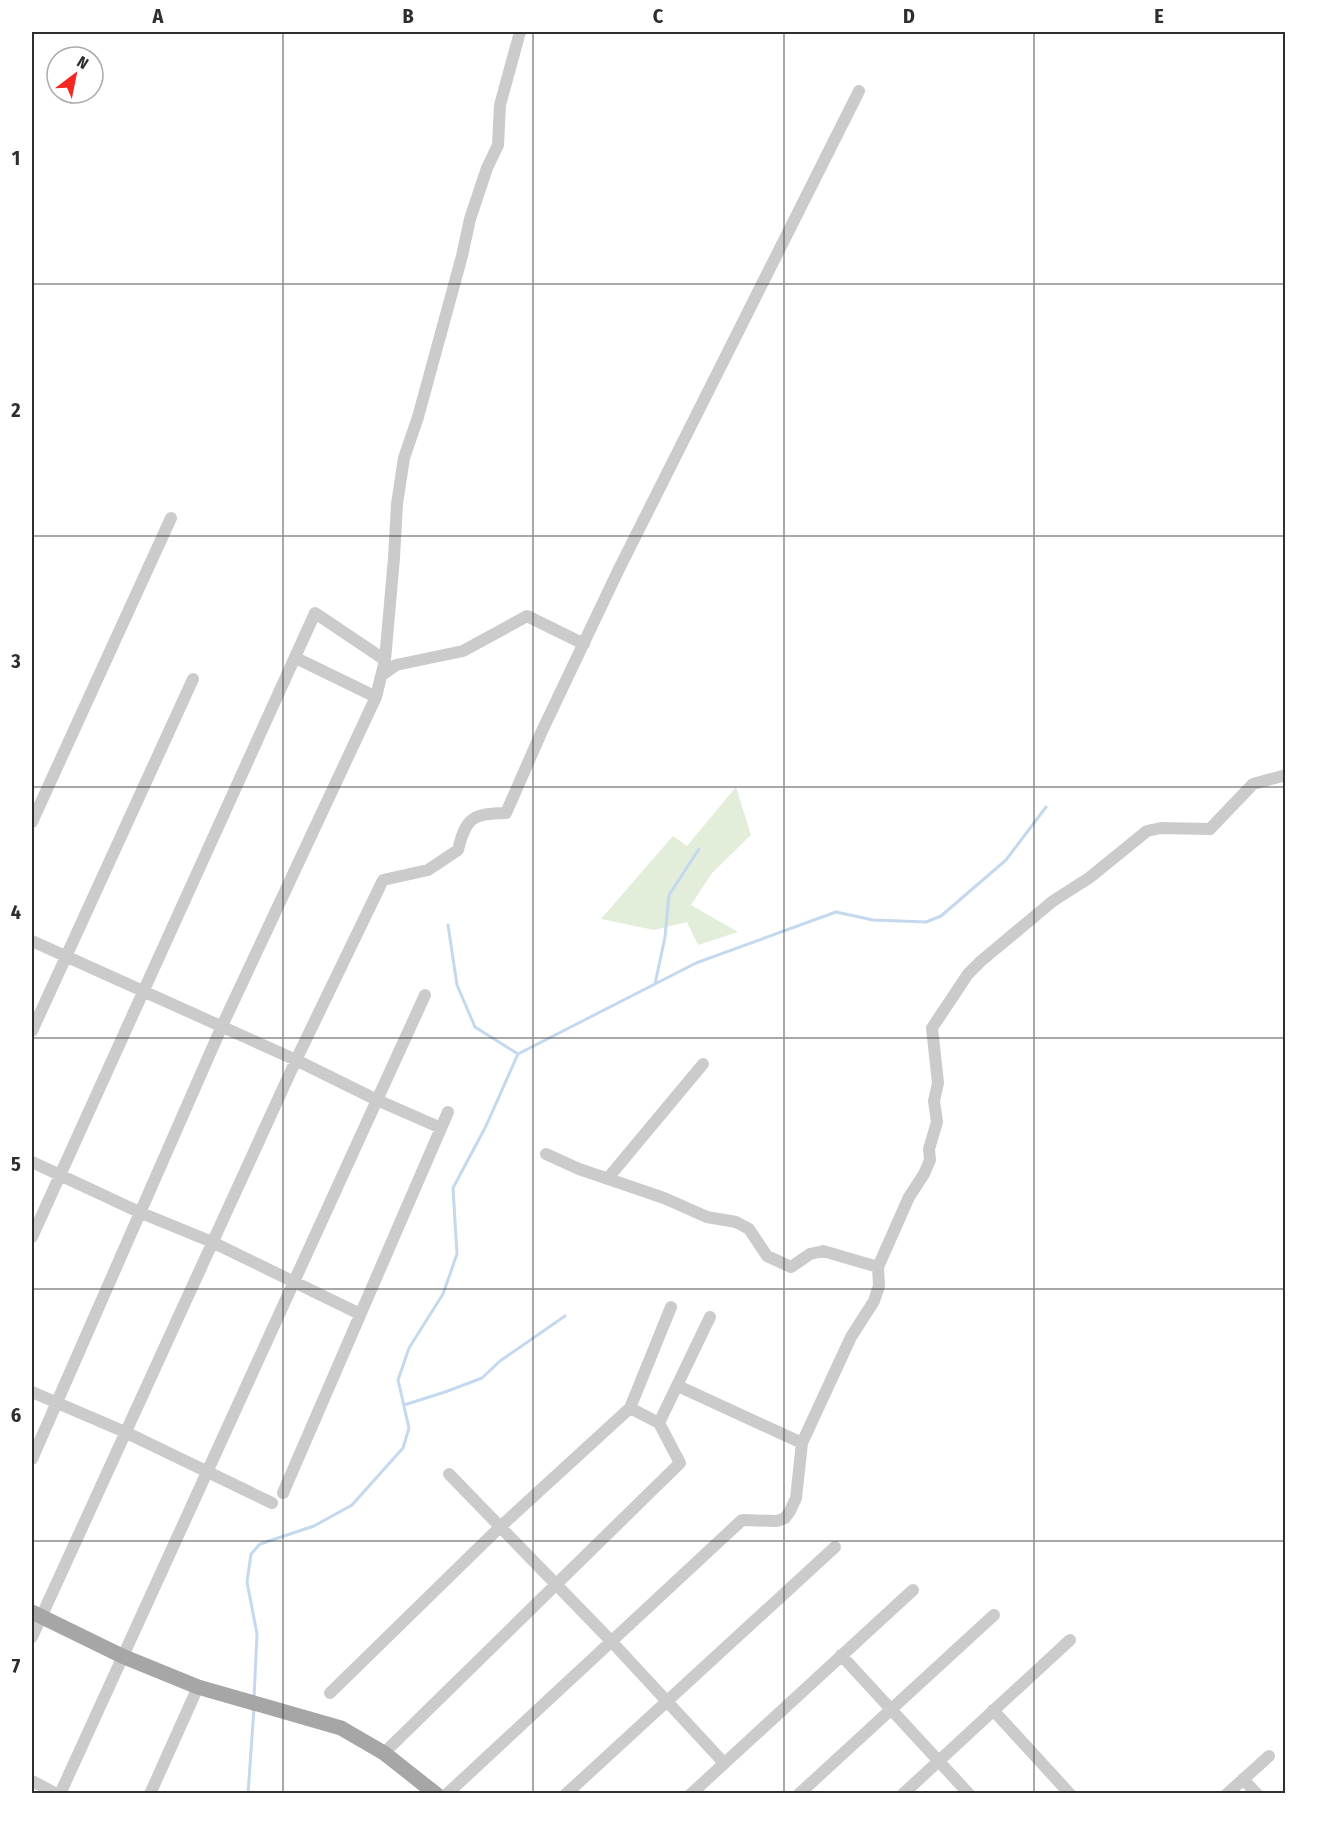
<svg xmlns="http://www.w3.org/2000/svg" width="1317" height="1825" viewBox="0 0 1317 1825" font-family="'Fira Sans Condensed',sans-serif">
  <style>
    .green { fill: #e2edda }
    .lines { fill: none; stroke-linecap: round; stroke-linejoin: round }
    .stream { stroke: #c4d9ee; stroke-width: 3 }
    .minor { stroke: #cbcbcb; stroke-width: 12 }
    .major { stroke: #a6a6a6; stroke-width: 15 }
    .grid { fill: none; stroke: #2e2e2e; stroke-width: 1.5; stroke-opacity: 0.55 }
    .neatline { fill: none; stroke: #2e2e2e; stroke-width: 2 }
    .grid-label { font-size: 20px; text-anchor: middle; font-weight: bold; fill: #2e2e2e }
  </style>
  <rect width="100%" height="100%" fill="#fff"/>
  <!-- green -->
  <path class="green" d="M 736,787 L 751,835 L 712,873 L 691,905 L 738,932 L 698,945 L 687,922 L 654,930 L 601,919 L 673,836 L 687,846 Z"/>
  <g class="lines">
    <!-- stream -->
    <path class="stream" d="M 448,925 L 457,985 L 475,1027 L 518,1054
      M 655,984 L 665,937 L 669,895 L 699,849
      M 404,1405 L 445,1392 L 482,1378 L 500,1361 L 565,1316
      M 254,1698 L 257,1634 L 247,1582 L 251,1554 L 260,1544 L 314,1526 L 352,1505 L 403,1448 L 409,1428 L 398,1380 L 409,1348 L 443,1294 L 457,1254 L 453,1188 L 486,1126 L 518,1054 L 696,963 L 836,912 L 873,920 L 926,922 L 941,916 L 1006,860 L 1046,807
      M 248,1794 L 254,1708"/>
    <!-- minor -->
    <path class="minor" d="M 296,658 L 376,697
      M 382,675 L 396,665 L 463,651 L 527,616 L 584,644
      M 32,822 L 171,518
      M 32,941 L 296,1060 L 377,1100 L 441,1128
      M 32,1031 L 193,679
      M 546,1154 L 579,1169 L 664,1198 L 707,1217 L 736,1222 L 749,1229 L 767,1256 L 791,1267 L 810,1254 L 823,1251 L 878,1267
      M 32,1162 L 139,1212 L 212,1242 L 360,1314
      M 608,1178 L 703,1064
      M 32,1237 L 315,613 L 385,660
      M 678,1386 L 802,1443
      M 32,1392 L 125,1432 L 272,1503
      M 659,1423 L 710,1317
      M 32,1459 L 222,1026 L 376,697 L 385,660 L 394,558 L 397,504 L 404,458 L 418,417 L 462,256 L 470,219 L 487,168 L 498,145 L 500,105 L 520,32
      M 449,1474 L 612,1642 L 724,1763
      M 283,1493 L 448,1112
      M 32,1637 L 296,1060 L 383,880 L 428,870 L 458,850 C 466,816 474,814 506,813 L 542,731 L 618,571 L 859,91
      M 841,1655 L 969,1794
      M 330,1693 L 500,1527 L 630,1408 L 671,1307
      M 993,1710 L 1070,1794
      M 384,1753 L 680,1463 L 659,1423 L 630,1408
      M 1243,1779 L 1257,1794
      M 32,1781 L 57,1794
      M 60,1794 L 425,995
      M 150,1794 L 198,1687
      M 447,1794 L 742,1520 L 777,1521 L 785,1518 L 790,1511 L 796,1498 L 802,1443 L 851,1337 L 874,1301 L 879,1286 L 878,1267 L 909,1197 L 924,1174 L 930,1160 L 929,1149 L 937,1122 L 934,1101 L 938,1083 L 932,1028 L 968,974 L 981,961 L 1053,901 L 1089,878 L 1147,831 L 1161,828 L 1210,829 L 1253,784 L 1286,775
      M 566,1794 L 835,1547
      M 691,1794 L 913,1590
      M 799,1794 L 994,1615
      M 903,1794 L 1070,1640
      M 1227,1794 L 1269,1756"/>
    <!-- major -->
    <path class="major" d="M 32,1612 L 122,1656 L 198,1687 L 341,1728 L 384,1753 L 436,1794"/>
  </g>
  <!-- grid -->
  <path class="grid" d="M 283,32 L 283,1794M 533,32 L 533,1794M 784,32 L 784,1794M 1034,32 L 1034,1794M 32,284 L 1286,284M 32,536 L 1286,536M 32,787 L 1286,787M 32,1038 L 1286,1038M 32,1289 L 1286,1289M 32,1541 L 1286,1541"/>
  <!-- border -->
  <rect width="1317" height="1825" fill="none" stroke="#ffffff" stroke-width="66"/>
  <!-- north arrow -->
  <g transform="translate(75 75) rotate(32)"><circle r="28" fill="#ffffff" stroke="#ababab" stroke-width="1.5"/>
  <path d="M0-4.5L10 22L0 15L-10 22Z" fill="#f42820"/>
  <text y="-9" font-size="16" font-weight="bold" text-anchor="middle" fill="#2e2e2e">N</text>
  </g>
  <rect x="33" y="33" width="1251" height="1759" class="neatline"/>
  <g class="grid-label">
    <text x="158" y="23">A</text>
    <text x="408" y="23">B</text>
    <text x="658" y="23">C</text>
    <text x="909" y="23">D</text>
    <text x="1159" y="23">E</text>
    <text x="16" y="165">1</text>
    <text x="16" y="417">2</text>
    <text x="16" y="668">3</text>
    <text x="16" y="919">4</text>
    <text x="16" y="1171">5</text>
    <text x="16" y="1422">6</text>
    <text x="16" y="1673">7</text>
  </g>
</svg>
